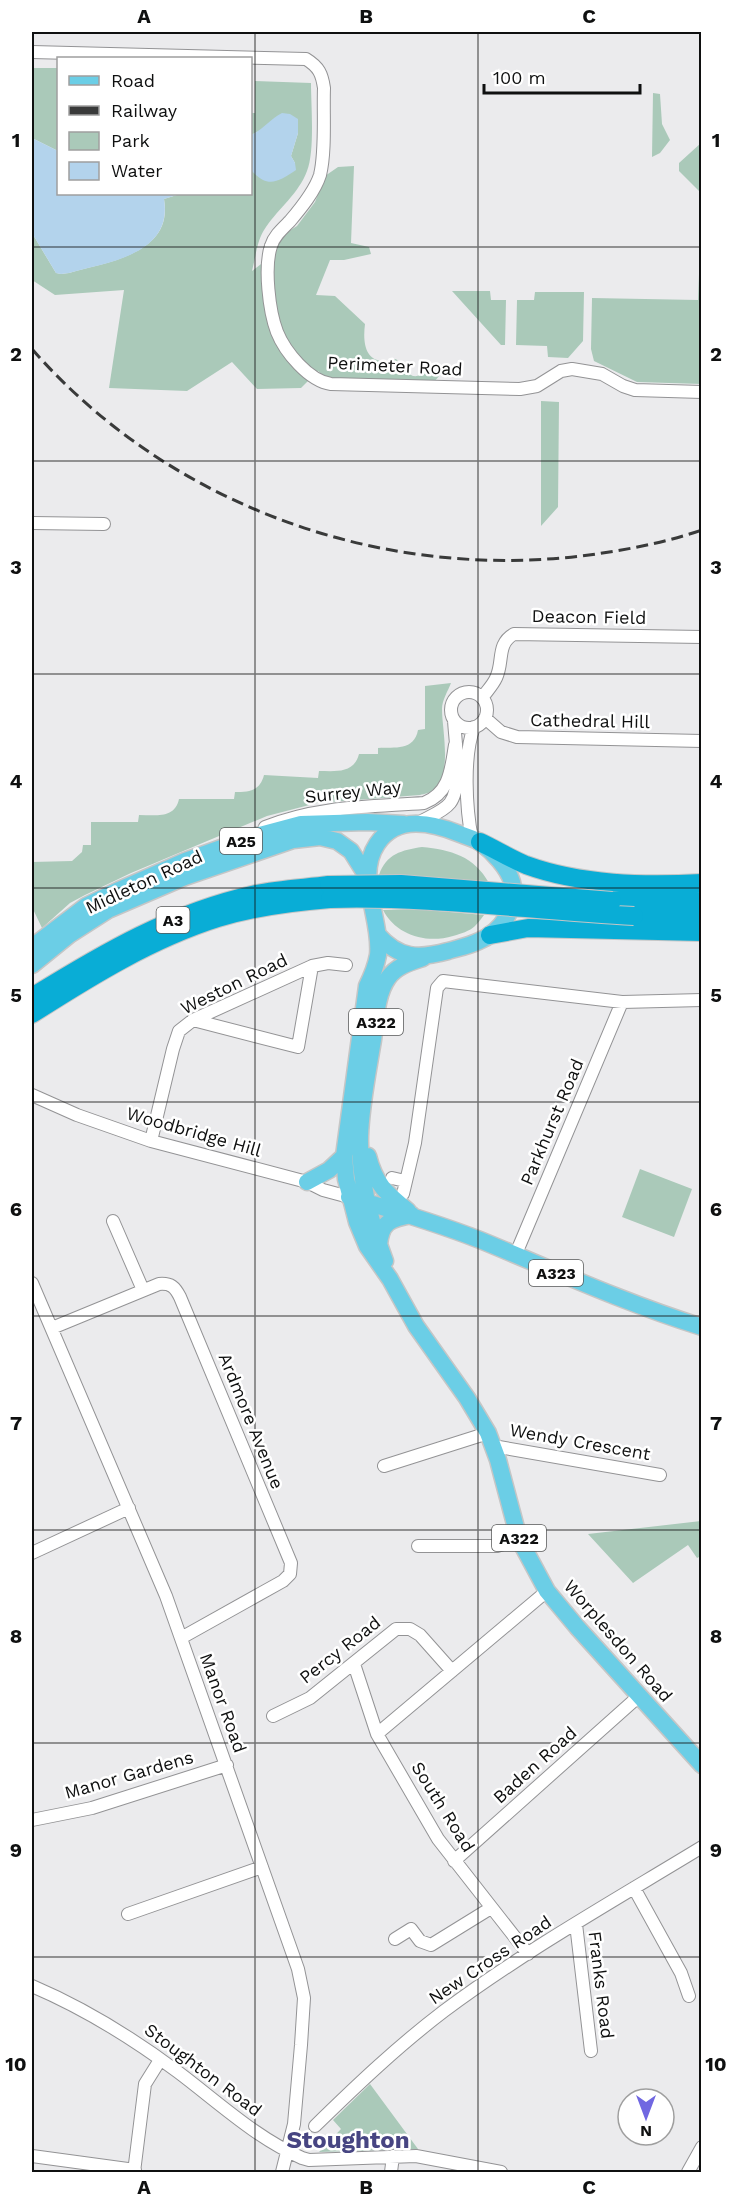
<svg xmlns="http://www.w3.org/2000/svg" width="733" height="2204" viewBox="0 0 733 2204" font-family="'Work Sans',sans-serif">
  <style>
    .green { fill: #aac9b9 }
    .water { fill: #b3d3ec }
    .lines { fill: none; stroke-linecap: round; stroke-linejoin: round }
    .minor-casing { stroke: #939395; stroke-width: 14 }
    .major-casing { stroke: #c5c6c6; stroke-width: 19 }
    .highway-casing { stroke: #c5c6c6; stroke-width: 20 }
    .minor { stroke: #fff; stroke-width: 12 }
    .major { stroke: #6bcee6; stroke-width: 16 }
    .highway { stroke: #09add6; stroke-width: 18 }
    .rail { stroke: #393a3a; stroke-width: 3; stroke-dasharray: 12 6; stroke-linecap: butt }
    .highway-bridge-casing { stroke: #c5c6c6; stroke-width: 20; stroke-linecap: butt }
    .highway-bridge { stroke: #09add6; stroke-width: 18 }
    .grid { fill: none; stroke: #0f1010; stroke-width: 1.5; stroke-opacity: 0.55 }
    .labels { text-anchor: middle; stroke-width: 5; stroke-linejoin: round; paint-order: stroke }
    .shield { fill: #fff; stroke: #575858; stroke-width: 1.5 }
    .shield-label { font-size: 16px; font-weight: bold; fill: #0f1010 }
    .street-label { font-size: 18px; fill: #0f1010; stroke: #fff }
    .district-label { font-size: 24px; font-weight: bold; fill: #474582; stroke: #fff }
    .neatline { fill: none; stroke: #0f1010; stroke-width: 2 }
    .grid-label { font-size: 20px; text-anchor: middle; font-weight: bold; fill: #0f1010 }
  </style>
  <rect width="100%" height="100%" fill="#ebebed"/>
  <!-- green -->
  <path class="green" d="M 32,68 L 58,68 L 58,151 L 32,138 Z
    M 255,81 L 311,83 C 311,105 315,151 307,171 C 299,193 279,208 266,227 C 257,239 256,256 252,271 L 274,254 L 281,236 L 297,226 L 315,202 L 325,176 L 338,167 L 354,166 L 351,243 L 369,247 L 371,254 L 344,260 L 330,260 L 316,295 L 335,296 L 365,324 C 362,347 367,368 396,359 C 417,384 410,376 438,370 L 440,375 L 434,382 L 327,379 L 318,371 L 301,388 L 257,389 L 232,362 L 187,391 L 109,388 L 124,290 L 55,295 L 32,280 L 32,233 L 56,273 L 61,274 L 69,273 C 107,262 174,254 164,199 L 180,194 L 250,194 L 250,170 L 295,163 L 291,156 L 298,133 L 263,129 L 251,135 L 251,113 L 255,113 Z
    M 653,93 L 660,94 L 662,124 L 670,140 L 660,153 L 652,157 Z
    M 701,143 L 701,193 L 679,171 L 679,163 Z
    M 701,223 L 701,384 L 637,382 L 594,361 L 591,349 L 592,298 L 698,300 Z
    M 452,291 L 490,291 L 491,300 L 506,300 L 505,345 L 501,345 Z
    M 535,292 L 584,292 L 583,341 L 568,358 L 548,357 L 547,346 L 516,345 L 517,300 L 534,300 Z
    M 541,401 L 559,402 L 558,507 L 541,526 Z
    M 451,683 C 448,691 442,700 442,709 C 442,730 453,776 433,790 C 430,793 424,794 420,795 L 317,803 L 267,816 L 131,873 L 85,895 L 70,903 L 42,928 L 32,907 L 32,862 L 72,861 L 82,852 L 83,845 L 91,845 L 91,822 L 138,822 L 139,815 C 155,815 175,819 179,799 L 234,799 L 235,792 C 249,792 260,791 264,775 L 318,778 L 319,771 C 335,771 354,774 359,754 L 378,754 L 378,748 C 395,747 414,751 418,730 L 425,729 L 425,686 Z
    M 422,847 C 451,850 474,856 489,883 L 379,875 C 386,854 402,850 422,847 Z
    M 415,909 L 484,915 C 481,919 478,923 475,926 C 470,931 460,934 453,936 C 426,944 396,935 383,910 Z
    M 640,1169 L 692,1189 L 674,1237 L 622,1217 Z
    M 701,1521 L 701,1556 L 697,1558 L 688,1545 L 633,1583 L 588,1534 Z
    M 370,2084 L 418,2149 L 319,2152 L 341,2129 L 333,2120 Z"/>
  <!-- water -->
  <path class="water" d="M 282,113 L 290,114 L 298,119 L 298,133 L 291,156 L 295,163 L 296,170 C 277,183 267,188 251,170 L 251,135 C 263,130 270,119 282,113 Z
    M 32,138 L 58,151 L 58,194 L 180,194 L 164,199 C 173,255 108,262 69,273 L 61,274 L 56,273 L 32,233 Z"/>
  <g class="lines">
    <!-- minor casing -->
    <g class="minor-casing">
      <path id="minor" d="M 32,52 L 306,59 C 319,67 322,74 324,88 C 323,113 326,151 320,175 C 315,191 301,208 290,221 C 282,229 274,236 271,246 C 264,267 269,311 277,332 C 285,352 309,381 331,384 L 520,389 L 537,386 L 561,371 L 572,369 L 602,374 L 623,386 L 635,390 L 702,392
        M 32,523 L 104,524
        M451 710a18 18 0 1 1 36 0a18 18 0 1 1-36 0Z
        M 482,698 C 486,692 493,685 496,678 C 504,662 496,644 514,634 L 702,637
        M 485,718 L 501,732 L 517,737 L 702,741
        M 418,823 C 428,817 443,812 450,803 C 463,786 455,741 454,720
        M 265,827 C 318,806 368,807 424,803 C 450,793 451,769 455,745
        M 472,839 C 466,809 463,756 474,727
        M 193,1020 L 298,1047 L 312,966
        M 32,1095 L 77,1115 L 151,1141 L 307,1182 L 323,1190 L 349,1197
        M 151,1141 L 173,1049 L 179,1031 L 193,1020 L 312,966 L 328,963 L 346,965
        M 392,1178 L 405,1181
        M 403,1194 L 415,1143 L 437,988 L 443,981 L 622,1002 L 702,1000
        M 113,1221 L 143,1290
        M 515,1256 L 622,1002
        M 32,1283 L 166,1596 L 298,1969 L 304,1998 L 301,2045 L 294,2124 L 282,2172
        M 52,1328 L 159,1284 C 171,1283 175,1287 180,1297 L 291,1563 L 290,1574 L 283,1581 L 181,1638
        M 493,1446 L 660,1475
        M 384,1466 L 488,1433
        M 418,1546 L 497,1546 L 519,1539
        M 32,1553 L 129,1508
        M 354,1664 L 377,1734 L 438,1839 L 528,1954
        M 273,1716 L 310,1698 L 396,1629 L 410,1629 L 420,1635 L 452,1671
        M 377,1734 L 547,1591
        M 32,1820 L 92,1808 L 227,1765
        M 454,1861 L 639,1696
        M 634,1888 L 681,1973 L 689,1996
        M 128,1914 L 262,1867
        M 576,1924 L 591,2051
        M 395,1939 L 411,1929 L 420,1941 L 431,1945 L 491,1908
        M 32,1986 C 86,2009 131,2037 178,2072 C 218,2102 256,2138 302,2158 L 309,2160 L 416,2156 L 501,2172
        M 315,2126 C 357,2085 398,2046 444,2011 C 526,1950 615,1900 702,1847
        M 32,2156 L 135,2170
        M 134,2172 L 145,2084 L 160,2060
        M 391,2172 L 393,2156
        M 688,2172 L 702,2147"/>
    </g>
    <!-- major casing -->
    <g class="major-casing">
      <path id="major" d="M 378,935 C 399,959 419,959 448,951 C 458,948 469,946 479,941 C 501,932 519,907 512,882 C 508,868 493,852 481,843 C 476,839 467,837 460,834 C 433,823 397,814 377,844 C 355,877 382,919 378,955 C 376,966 372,976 367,986 L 344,1156 L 346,1179 L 357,1222 L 367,1246 L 390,1279 L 416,1326 L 467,1398 L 488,1433 L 498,1460 L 519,1539 L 547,1591 L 577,1627 L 702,1765
        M 32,947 L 86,906 L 119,890 L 185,861 L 249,838 L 301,824 L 367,822 L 404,824
        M 32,965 L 69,935 L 108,910 L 185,877 L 293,840 L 320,837 L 337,841 L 351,851 L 368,878
        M 368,1156 C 375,1184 386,1193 408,1211
        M 307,1182 L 329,1170 L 344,1156
        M 349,1197 C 393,1210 437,1223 480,1240 C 553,1270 625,1303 702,1327
        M 379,1245 C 381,1222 390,1219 412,1215
        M 385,1261 C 370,1221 359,1179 360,1136 C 361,1104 368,1071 373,1040 C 376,1020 376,995 388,978 C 396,966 411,962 423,958"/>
    </g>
    <!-- highway casing -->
    <g class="highway-casing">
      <path id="highway" d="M 480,842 C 495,849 511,859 526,865 C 581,885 644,886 702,883
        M 612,901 L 702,901
        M 634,916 L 702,915
        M 490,935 L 528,928 L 702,932
        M 32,997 C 103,953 173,912 256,894 C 280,889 305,888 329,885
        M 32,1014 C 90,977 151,939 218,918 C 254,907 292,902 330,899"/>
    </g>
    <!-- minor -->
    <use href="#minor" class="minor"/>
    <!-- major -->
    <use href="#major" class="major"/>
    <!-- highway -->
    <use href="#highway" class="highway"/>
    <!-- rail -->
    <path class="rail" d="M 32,349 C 171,508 388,584 596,554 C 631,549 667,542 702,530"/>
    <!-- highway-bridge casing -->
    <g class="highway-bridge-casing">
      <path id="highway-bridge" d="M 329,885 L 401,884 L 612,901
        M 330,899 C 432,896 533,911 634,916"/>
    </g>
    <!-- highway-bridge -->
    <use href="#highway-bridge" class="highway-bridge"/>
  </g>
  <!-- grid -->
  <path class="grid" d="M 255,32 L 255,2172M 478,32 L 478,2172M 32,247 L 702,247M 32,461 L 702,461M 32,674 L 702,674M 32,888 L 702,888M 32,1102 L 702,1102M 32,1316 L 702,1316M 32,1530 L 702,1530M 32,1743 L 702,1743M 32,1957 L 702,1957"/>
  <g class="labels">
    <!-- shield labels -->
    <g class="shield">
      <rect x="220" y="828" width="42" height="26" rx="4.5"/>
      <rect x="156.5" y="907" width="33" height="26" rx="4.5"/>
      <rect x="349" y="1009" width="54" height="26" rx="4.5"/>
      <rect x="529" y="1260" width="54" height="26" rx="4.5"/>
      <rect x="492" y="1525" width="54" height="26" rx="4.5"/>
    </g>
    <g class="shield-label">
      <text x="241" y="847">A25</text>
      <text x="173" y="926">A3</text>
      <text x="376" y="1028">A322</text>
      <text x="556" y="1279">A323</text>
      <text x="519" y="1544">A322</text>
    </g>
    <!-- street labels -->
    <g class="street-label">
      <text transform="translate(395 366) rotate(3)" y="6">Perimeter Road</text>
      <text transform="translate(589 617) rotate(1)" y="6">Deacon Field</text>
      <text transform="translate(590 721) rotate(1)" y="6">Cathedral Hill</text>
      <text transform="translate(353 792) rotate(-6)" y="6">Surrey Way</text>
      <text transform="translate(144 882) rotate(-25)" y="6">Midleton Road</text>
      <text transform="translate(234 984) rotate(-26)" y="6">Weston Road</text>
      <text transform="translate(552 1122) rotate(-67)" y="6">Parkhurst Road</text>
      <text transform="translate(194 1132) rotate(16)" y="6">Woodbridge Hill</text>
      <text transform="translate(251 1421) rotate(68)" y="6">Ardmore Avenue</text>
      <text transform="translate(580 1442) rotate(10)" y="6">Wendy Crescent</text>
      <text transform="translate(618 1641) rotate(49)" y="6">Worplesdon Road</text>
      <text transform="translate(340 1650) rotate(-38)" y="6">Percy Road</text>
      <text transform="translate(223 1703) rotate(70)" y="6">Manor Road</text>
      <text transform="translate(535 1765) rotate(-42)" y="6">Baden Road</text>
      <text transform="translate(129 1775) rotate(-16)" y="6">Manor Gardens</text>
      <text transform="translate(443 1807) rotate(58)" y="6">South Road</text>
      <text transform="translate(490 1960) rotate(-34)" y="6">New Cross Road</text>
      <text transform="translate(601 1985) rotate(83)" y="6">Franks Road</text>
      <text transform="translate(203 2070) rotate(37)" y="6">Stoughton Road</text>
    </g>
    <!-- district labels -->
    <g class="district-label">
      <text x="348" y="2148">Stoughton</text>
    </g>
  </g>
  <!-- border -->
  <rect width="733" height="2204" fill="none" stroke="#ffffff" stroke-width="66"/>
  <!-- legend -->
  <rect x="57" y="57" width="195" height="138" fill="#ffffff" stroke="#9f9f9f" stroke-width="1.5"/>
  <rect x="69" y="76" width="30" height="9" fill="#6bcee6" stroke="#9f9f9f" stroke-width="1.5"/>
  <text x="111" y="87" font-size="18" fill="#0f1010">Road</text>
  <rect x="69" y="106" width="30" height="9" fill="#393a3a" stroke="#9f9f9f" stroke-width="1.5"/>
  <text x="111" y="117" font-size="18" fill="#0f1010">Railway</text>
  <rect x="69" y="132" width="30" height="18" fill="#aac9b9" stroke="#9f9f9f" stroke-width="1.5"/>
  <text x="111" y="147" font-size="18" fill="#0f1010">Park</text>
  <rect x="69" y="162" width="30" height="18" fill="#b3d3ec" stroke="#9f9f9f" stroke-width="1.5"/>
  <text x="111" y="177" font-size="18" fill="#0f1010">Water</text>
  <!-- north arrow -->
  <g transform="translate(646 2117) rotate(180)"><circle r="28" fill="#ffffff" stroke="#9f9f9f" stroke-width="1.5"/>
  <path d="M0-4.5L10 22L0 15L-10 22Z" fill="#7067e1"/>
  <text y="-9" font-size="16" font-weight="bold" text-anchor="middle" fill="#0f1010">N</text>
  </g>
  <!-- scale -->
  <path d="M484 84v9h156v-9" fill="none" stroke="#0f1010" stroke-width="3"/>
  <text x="493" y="84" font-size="18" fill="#0f1010" stroke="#ffffff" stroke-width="4.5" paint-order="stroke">100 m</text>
  <rect x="33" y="33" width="667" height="2138" class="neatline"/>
  <g class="grid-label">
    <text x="144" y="23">A</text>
    <text x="366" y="23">B</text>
    <text x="589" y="23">C</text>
    <text x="16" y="147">1</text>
    <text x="716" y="147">1</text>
    <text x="16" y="361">2</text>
    <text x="716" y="361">2</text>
    <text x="16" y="574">3</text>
    <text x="716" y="574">3</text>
    <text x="16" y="788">4</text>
    <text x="716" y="788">4</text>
    <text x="16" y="1002">5</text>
    <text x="716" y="1002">5</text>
    <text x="16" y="1216">6</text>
    <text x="716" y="1216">6</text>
    <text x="16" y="1430">7</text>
    <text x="716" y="1430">7</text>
    <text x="16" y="1643">8</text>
    <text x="716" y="1643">8</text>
    <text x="16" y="1857">9</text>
    <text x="716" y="1857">9</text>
    <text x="16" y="2071">10</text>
    <text x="716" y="2071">10</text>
    <text x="144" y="2194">A</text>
    <text x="366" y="2194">B</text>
    <text x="589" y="2194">C</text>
  </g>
</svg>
